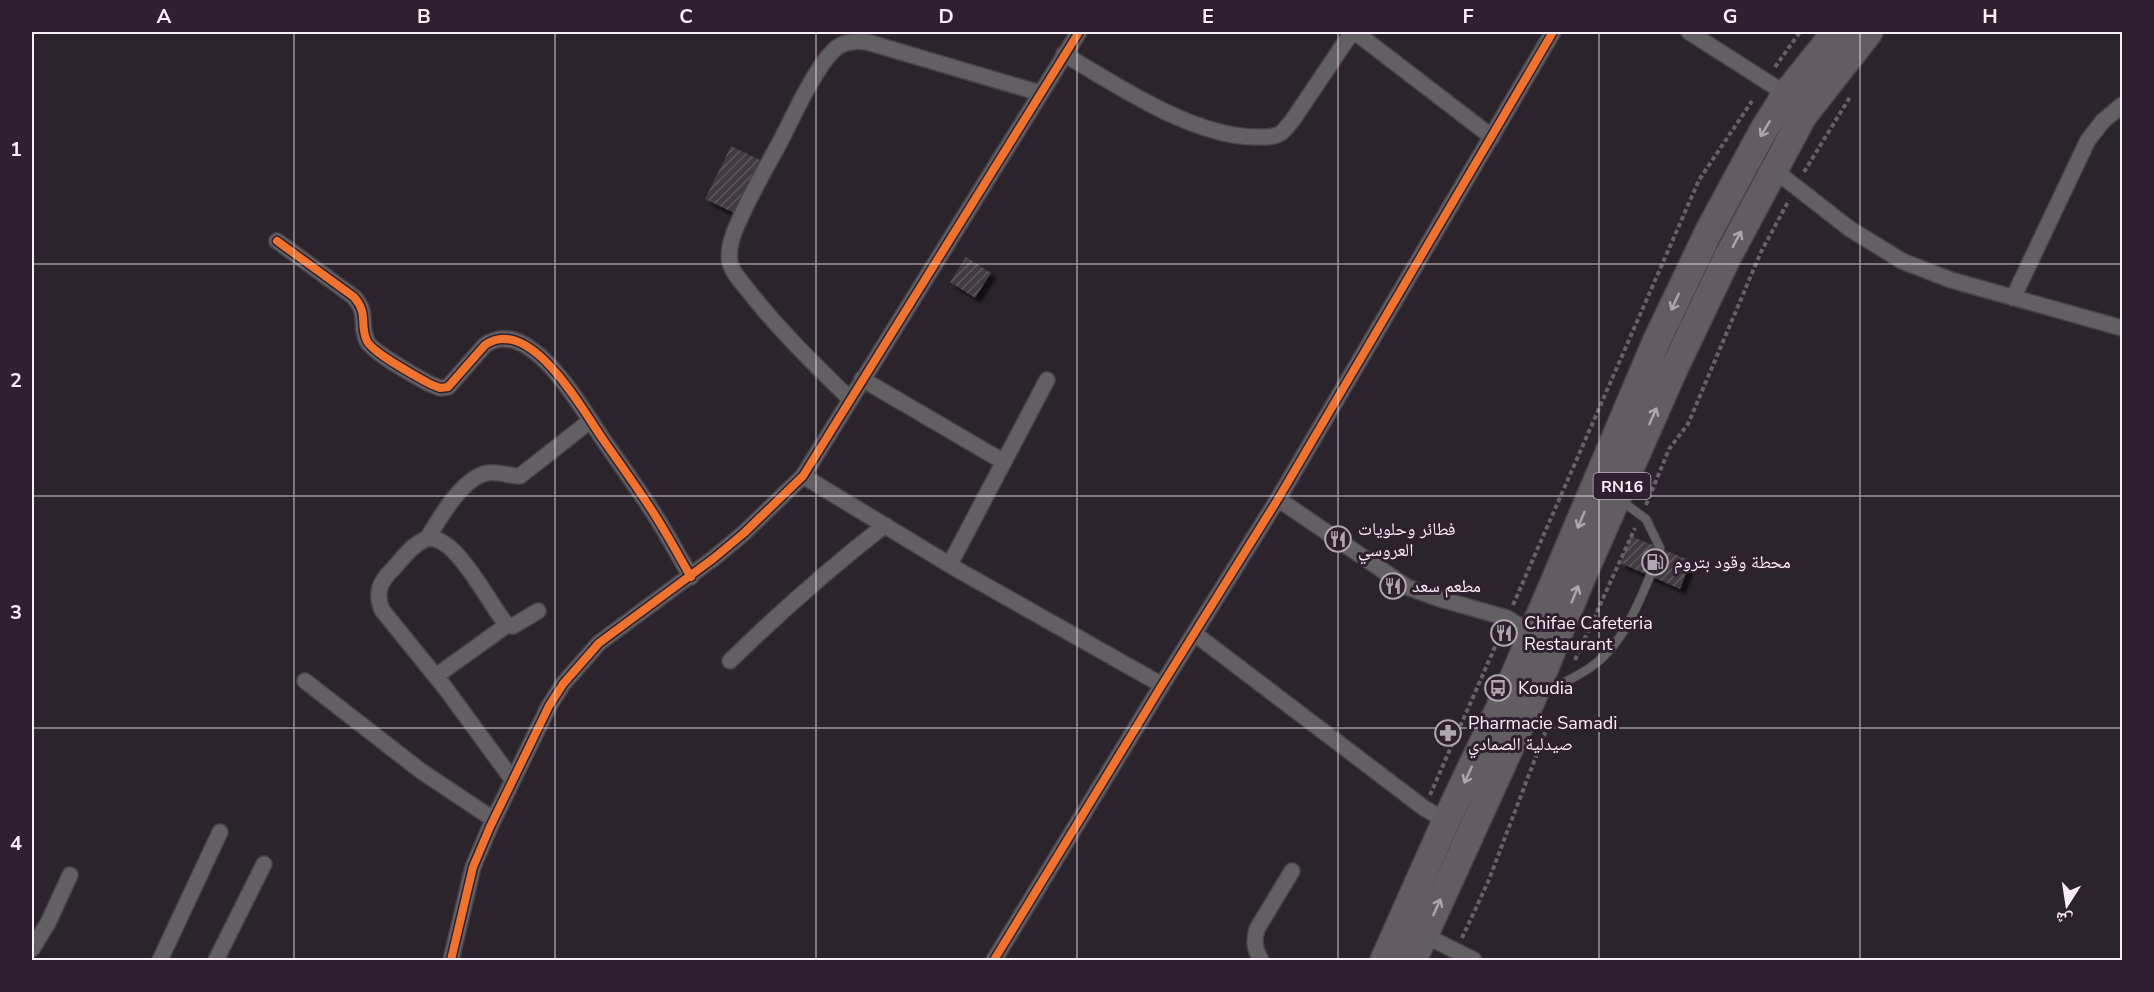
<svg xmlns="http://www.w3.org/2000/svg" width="2154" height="992" viewBox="0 0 2154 992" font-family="'Nunito Sans','Noto Naskh Arabic',sans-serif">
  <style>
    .building { fill: url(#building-hatch); filter: url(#shadow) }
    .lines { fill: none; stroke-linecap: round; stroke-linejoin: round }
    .lane-casing { stroke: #484148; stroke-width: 10 }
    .street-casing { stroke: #484148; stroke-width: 18 }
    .highway-casing { stroke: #484148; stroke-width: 30 }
    .path { stroke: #666166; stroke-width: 4; stroke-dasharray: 4.5 3; stroke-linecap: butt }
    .lane { stroke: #636063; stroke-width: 8 }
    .street { stroke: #636063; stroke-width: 15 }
    .highway { stroke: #635d63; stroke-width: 27 }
    .cycleway-casing { stroke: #2f202f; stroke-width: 11 }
    .cycleway { stroke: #ef722f; stroke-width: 8 }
    .oneway { stroke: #aea6ae }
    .grid { fill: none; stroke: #f9eef9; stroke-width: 1.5; stroke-opacity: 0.55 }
    .labels { text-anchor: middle; stroke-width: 6; stroke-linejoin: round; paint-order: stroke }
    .shield { fill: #2f202f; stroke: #bcb0bc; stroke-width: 1.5 }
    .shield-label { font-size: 16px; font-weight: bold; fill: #f9eef9 }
    .poi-label { font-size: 18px; fill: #f9eef9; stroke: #2f202f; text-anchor: start }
    .neatline { fill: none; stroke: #f9eef9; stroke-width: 2 }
    .grid-label { font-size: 20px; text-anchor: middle; font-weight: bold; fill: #f9eef9 }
  </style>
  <defs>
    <pattern id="building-hatch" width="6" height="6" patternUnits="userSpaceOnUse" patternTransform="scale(1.5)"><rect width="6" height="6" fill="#423b42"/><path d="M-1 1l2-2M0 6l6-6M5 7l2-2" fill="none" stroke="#5e585e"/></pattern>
    <filter id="shadow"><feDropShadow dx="5.5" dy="5.5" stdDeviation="1.5" flood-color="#0009"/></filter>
  </defs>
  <rect width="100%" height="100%" fill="#2c242c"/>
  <!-- building -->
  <path class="building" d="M 731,146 L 760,160 L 734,213 L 705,199 Z
    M 966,257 L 991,273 L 975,298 L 950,282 Z
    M 1631,536 L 1691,561 L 1680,589 L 1620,563 Z"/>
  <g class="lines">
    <!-- lane casing -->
    <g class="lane-casing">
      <path id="lane" d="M 1620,500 L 1646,519 L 1660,548
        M 1544,692 C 1565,682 1591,671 1607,653 C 1627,632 1639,602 1650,576"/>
    </g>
    <!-- street casing -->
    <g class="street-casing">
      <path id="street" d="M 1355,32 L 1492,137
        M 1689,32 L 1786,94
        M 1064,54 C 1117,86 1194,137 1256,137 C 1264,137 1272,138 1279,134 C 1284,132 1288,125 1292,121 L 1352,32
        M 1773,169 L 1850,229 L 1902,261 L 1951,280 L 2122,328
        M 277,241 L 354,297 C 369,314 359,324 367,341 C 372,352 417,377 430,384 L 440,388 L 448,387 L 485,345 C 530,314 582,409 602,438 C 618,461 634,483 649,506 C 664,528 677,553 691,577
        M 2013,298 L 2088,140 L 2103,121 L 2122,105
        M 862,379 L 1004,462
        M 850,399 C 814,364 778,329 747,289 C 741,282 732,272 730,263 C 727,251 733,233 738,223 C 750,195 766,168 780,142 C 793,117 814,70 833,51 C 843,41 854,41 867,42 L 1040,93
        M 803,476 L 960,571 L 1162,685
        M 1278,499 L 1407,587 L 1437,598 L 1507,618 L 1533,634
        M 427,539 C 439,519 462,478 487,473 C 498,471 509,476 520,476 L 590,421
        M 950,564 L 1047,380
        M 1195,634 L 1424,808 L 1446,821
        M 730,661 C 779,613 830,568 885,525
        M 436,676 L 507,625
        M 305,681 L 421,771 L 493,819
        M 512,779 L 446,689 L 382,610 C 375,593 380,581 393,569 C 402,559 411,546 424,540 C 453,527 491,608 507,625 L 513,626 L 538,611
        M 1424,935 L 1474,960
        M 32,949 L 48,923 L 70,875
        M 160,960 L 220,832
        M 216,960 L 264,864
        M 451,960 L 473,867 L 490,827 L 549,706 L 563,684 L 599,643 L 714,558 L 744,533 L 803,476 L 1079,32
        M 994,960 L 1162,685 L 1278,499 L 1553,32
        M 1261,960 C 1255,949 1253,942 1257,929 L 1292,871"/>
    </g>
    <!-- highway casing -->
    <g class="highway-casing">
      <path id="highway" d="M 1384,960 L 1446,821 L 1510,686 L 1656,342 L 1709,231 L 1763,131 L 1786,94 L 1836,32
        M 1413,960 L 1532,699 L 1582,577 L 1673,371 L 1727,258 L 1803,116 L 1869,32"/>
    </g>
    <!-- path -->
    <path class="path" d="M 1775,67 L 1800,32
      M 1804,172 L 1850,97
      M 1646,505 L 1669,449 L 1688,424 L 1761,252 L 1789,200
      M 1513,605 L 1699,180 L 1752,101
      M 1575,660 L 1635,528
      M 1430,795 L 1502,631
      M 1462,938 L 1488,882 L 1551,717"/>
    <!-- lane -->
    <use href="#lane" class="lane"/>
    <!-- street -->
    <use href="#street" class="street"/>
    <!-- highway -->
    <use href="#highway" class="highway"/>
    <!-- cycleway casing -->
    <g class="cycleway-casing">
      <path id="cycleway" d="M 277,241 L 354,297 C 369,314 359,324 367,341 C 372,352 417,377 430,384 L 440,388 L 448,387 L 485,345 C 530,314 582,409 602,438 C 618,461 634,483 649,506 C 664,528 677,553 691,577
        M 451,960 L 473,867 L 490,827 L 549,706 L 563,684 L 599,643 L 714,558 L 744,533 L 803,476 L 1079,32
        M 994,960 L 1162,685 L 1278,499 L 1553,32"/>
    </g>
    <!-- cycleway -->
    <use href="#cycleway" class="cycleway"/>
  </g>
  <!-- one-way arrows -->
  <defs><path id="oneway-shaft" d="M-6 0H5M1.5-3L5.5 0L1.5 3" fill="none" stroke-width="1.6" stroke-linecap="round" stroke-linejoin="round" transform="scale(1.5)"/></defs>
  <g class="oneway">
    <use href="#oneway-shaft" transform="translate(1765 129) rotate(121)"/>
    <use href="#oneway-shaft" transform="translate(1737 239) rotate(-62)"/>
    <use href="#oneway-shaft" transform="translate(1675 302) rotate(115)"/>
    <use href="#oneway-shaft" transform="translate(1653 416) rotate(-66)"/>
    <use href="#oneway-shaft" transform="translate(1581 520) rotate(113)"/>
    <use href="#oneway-shaft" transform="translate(1575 594) rotate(-68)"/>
    <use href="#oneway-shaft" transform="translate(1468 775) rotate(115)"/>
    <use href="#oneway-shaft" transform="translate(1437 907) rotate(-66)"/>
  </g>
  <!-- grid -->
  <path class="grid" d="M 294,32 L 294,960M 555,32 L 555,960M 816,32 L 816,960M 1077,32 L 1077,960M 1338,32 L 1338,960M 1599,32 L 1599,960M 1860,32 L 1860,960M 32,264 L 2122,264M 32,496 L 2122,496M 32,728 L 2122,728"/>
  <!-- icons -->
  <defs>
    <g id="restaurant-ring" transform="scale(1.35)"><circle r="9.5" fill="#2f202f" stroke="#b1a7b1" stroke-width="1.5"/><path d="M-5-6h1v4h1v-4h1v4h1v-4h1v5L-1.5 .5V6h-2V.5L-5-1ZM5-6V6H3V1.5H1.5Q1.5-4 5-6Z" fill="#b1a7b1"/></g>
    <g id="fuel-ring" transform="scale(1.35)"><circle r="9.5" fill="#2f202f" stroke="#b1a7b1" stroke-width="1.5"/><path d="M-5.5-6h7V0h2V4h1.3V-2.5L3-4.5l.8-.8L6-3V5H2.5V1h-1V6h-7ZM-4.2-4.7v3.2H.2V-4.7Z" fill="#b1a7b1"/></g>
    <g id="bus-ring" transform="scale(1.35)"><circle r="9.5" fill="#2f202f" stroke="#b1a7b1" stroke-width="1.5"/><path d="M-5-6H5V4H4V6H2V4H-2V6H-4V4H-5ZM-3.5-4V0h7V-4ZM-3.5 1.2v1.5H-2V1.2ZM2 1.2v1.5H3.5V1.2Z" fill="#b1a7b1"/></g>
    <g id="pharmacy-ring" transform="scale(1.35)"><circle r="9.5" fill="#2f202f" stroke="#b1a7b1" stroke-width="1.5"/><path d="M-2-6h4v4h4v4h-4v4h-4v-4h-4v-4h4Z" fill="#b1a7b1"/></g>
  </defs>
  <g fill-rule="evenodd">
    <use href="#restaurant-ring" x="1338" y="539"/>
    <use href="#fuel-ring" x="1655" y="562"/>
    <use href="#restaurant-ring" x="1393" y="586"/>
    <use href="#restaurant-ring" x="1504" y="633"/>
    <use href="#bus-ring" x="1498" y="688"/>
    <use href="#pharmacy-ring" x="1448" y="733"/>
  </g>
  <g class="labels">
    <!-- shield labels -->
    <rect class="shield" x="1593.5" y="473" width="57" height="26" rx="4.5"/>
    <g class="shield-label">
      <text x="1622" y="492">RN16</text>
    </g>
    <!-- poi labels -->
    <g class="poi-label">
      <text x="1358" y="535">فطائر وحلويات<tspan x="1358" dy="21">العروسي</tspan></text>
      <text x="1674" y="568">محطة وقود بتروم</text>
      <text x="1412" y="592">مطعم سعد</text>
      <text x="1524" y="629">Chifae Cafeteria<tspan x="1524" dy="21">Restaurant</tspan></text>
      <text x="1518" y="694">Koudia</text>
      <text x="1468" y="729">Pharmacie Samadi<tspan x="1468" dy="21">صيدلية الصمادي</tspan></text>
    </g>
  </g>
  <!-- border -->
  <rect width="2154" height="992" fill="none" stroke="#2f202f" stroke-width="66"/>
  <!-- north arrow -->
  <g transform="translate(2067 905) rotate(192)" stroke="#2f202f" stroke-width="4.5" paint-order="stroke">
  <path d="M0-4.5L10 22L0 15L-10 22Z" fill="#f9eef9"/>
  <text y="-9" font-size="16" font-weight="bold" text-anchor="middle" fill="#f9eef9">ش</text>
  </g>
  <rect x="33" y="33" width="2088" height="926" class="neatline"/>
  <g class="grid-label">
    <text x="164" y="23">A</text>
    <text x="424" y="23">B</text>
    <text x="686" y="23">C</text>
    <text x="946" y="23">D</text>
    <text x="1208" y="23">E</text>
    <text x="1468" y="23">F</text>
    <text x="1730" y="23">G</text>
    <text x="1990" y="23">H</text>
    <text x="16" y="156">1</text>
    <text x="16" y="387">2</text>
    <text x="16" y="619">3</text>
    <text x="16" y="850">4</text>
  </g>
</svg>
